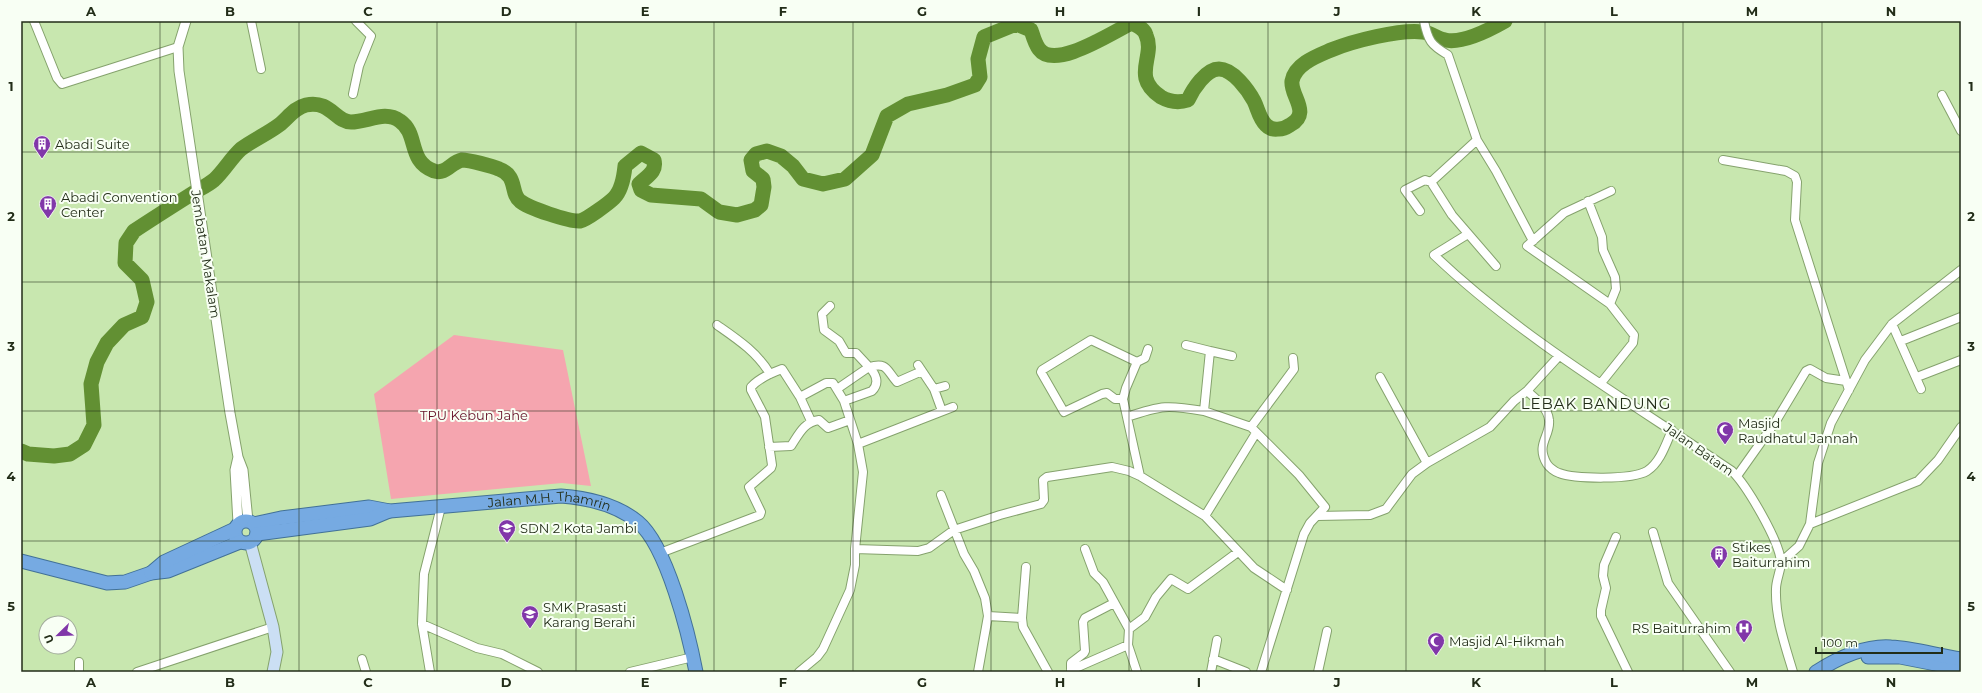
<svg xmlns="http://www.w3.org/2000/svg" width="1982" height="693" viewBox="0 0 1982 693" font-family="Montserrat,sans-serif">
  <style>
    .green { fill: #f5a5af }
    .lines { fill: none; stroke-linecap: round; stroke-linejoin: round }
    .river { stroke: #629033; stroke-width: 15 }
    .minor-casing { stroke: #85a26d; stroke-width: 10 }
    .tertiary-casing { stroke: #85a26d; stroke-width: 11 }
    .secondary-casing { stroke: #85a26d; stroke-width: 13 }
    .trunk-casing { stroke: #427197; stroke-width: 15 }
    .minor { stroke: #fff; stroke-width: 8 }
    .tertiary { stroke: #fff; stroke-width: 9 }
    .secondary { stroke: #cbdff4; stroke-width: 11 }
    .trunk { stroke: #76aae2; stroke-width: 13 }
    .grid { fill: none; stroke: #222d18; stroke-width: 1; stroke-opacity: 0.55 }
    .labels { text-anchor: middle; stroke-width: 4; stroke-linejoin: round; paint-order: stroke }
    .poi-label { font-size: 13px; fill: #222d18; stroke: #f8fff4; text-anchor: start }
    .street-label { font-size: 13px; fill: #222d18; stroke: #f8fff4 }
    .park-label { font-size: 13px; fill: #651027; stroke: #f8fff4 }
    .quarter-label { font-size: 15px; letter-spacing: 1px; fill: #222d18; stroke: #f8fff4 }
    .neatline { fill: none; stroke: #222d18; stroke-width: 1.5 }
    .grid-label { font-size: 13px; text-anchor: middle; font-weight: bold; fill: #222d18 }
  </style>
  <rect width="100%" height="100%" fill="#c8e7af"/>
  <!-- green -->
  <path class="green" d="M 454,335 L 563,350 L 591,486 L 562,483 L 391,499 L 374,394 Z"/>
  <g class="lines">
    <!-- river -->
    <path class="river" d="M 21,451 L 28,454 L 54,456 L 70,454 L 84,445 L 94,425 L 91,384 L 97,362 L 107,343 L 124,325 L 142,317 L 147,302 L 142,280 L 125,263 L 126,243 L 134,231 C 152,219 171,207 190,195 C 197,190 207,186 214,180 C 224,171 231,158 241,149 C 253,140 267,134 279,125 C 288,118 294,108 306,105 C 331,100 335,122 351,122 C 368,122 385,110 400,121 C 419,134 407,161 434,171 C 446,175 451,162 462,160 C 469,160 492,166 499,169 C 518,176 510,193 520,201 C 528,208 570,222 580,221 C 586,220 609,203 614,198 C 621,191 624,176 625,166 L 641,153 L 654,160 C 657,172 647,176 639,184 L 641,190 L 651,195 L 701,199 L 719,212 L 737,215 L 755,210 L 761,205 L 764,187 L 763,179 L 753,171 L 751,160 L 756,154 L 767,151 L 781,156 L 793,166 L 803,179 L 823,184 L 845,179 L 872,155 L 887,116 L 908,104 L 947,95 L 975,85 L 980,77 L 978,59 L 984,37 L 1016,24 L 1031,30 C 1033,36 1035,44 1039,49 C 1055,71 1114,31 1132,23 C 1137,26 1144,28 1146,35 C 1156,57 1130,76 1161,97 C 1170,102 1179,103 1188,100 C 1193,89 1206,69 1219,69 C 1233,69 1248,90 1254,101 C 1258,109 1259,118 1266,125 C 1270,129 1274,130 1279,129 C 1284,129 1287,127 1290,125 C 1312,113 1290,96 1292,81 C 1295,64 1317,56 1331,50 C 1353,41 1400,29 1423,32 C 1431,33 1438,39 1445,40 C 1463,44 1491,29 1505,21"/>
    <!-- minor casing -->
    <g class="minor-casing">
      <path id="minor" d="M 34,21 L 57,78 L 62,84 L 178,47
        M 251,21 L 261,69
        M 1424,21 C 1428,41 1431,45 1448,55 L 1477,140 L 1496,171 L 1533,241
        M 353,94 L 359,66 L 371,36 L 356,21
        M 1942,95 L 1961,131
        M 1723,160 L 1786,171 L 1795,176 L 1797,182 L 1795,220 L 1849,390
        M 1431,182 L 1477,140
        M 1588,201 L 1602,237 L 1603,250 L 1615,277 L 1616,289 L 1610,304
        M 1420,211 L 1405,190 L 1425,180 L 1431,182 L 1452,215 L 1496,266
        M 1468,234 L 1434,255 C 1522,339 1632,403 1732,471 C 1747,486 1779,540 1781,562 C 1781,570 1776,580 1776,589 C 1775,617 1785,645 1793,672
        M 830,306 L 822,314 L 824,330 L 839,341 L 846,353 L 856,353 L 869,367 L 837,389
        M 1892,324 L 1921,389
        M 717,325 C 737,339 757,352 770,374
        M 1901,341 L 1961,317
        M 1186,345 L 1210,351 L 1204,411 L 1251,427 L 1299,475 L 1325,507 L 1310,523 L 1304,534 L 1261,672
        M 1210,351 L 1232,356
        M 918,365 L 934,389 L 942,411
        M 1380,377 L 1427,463
        M 1917,377 L 1961,360
        M 1601,383 L 1633,343 L 1634,335 L 1610,304 L 1527,246 L 1564,213 L 1611,191
        M 934,389 L 945,386
        M 1527,391 C 1536,399 1548,408 1549,420 C 1551,436 1535,444 1547,464 C 1549,467 1555,472 1559,473 C 1575,479 1632,480 1647,471 C 1660,463 1666,444 1672,430
        M 1123,399 L 1115,399 L 1107,393 L 1102,394 L 1064,412 L 1041,372 L 1042,370 L 1091,340 L 1137,362
        M 844,401 L 872,391 C 880,383 876,374 869,367 C 888,362 886,370 897,382 L 922,371
        M 1127,417 C 1162,405 1168,405 1204,411
        M 1251,427 L 1294,369 L 1293,358
        M 858,444 L 953,407
        M 769,447 L 791,446 C 799,434 804,422 819,420 L 828,428 L 850,420
        M 1140,476 L 1123,399 L 1126,388 L 1137,362 L 1145,358 L 1148,349
        M 1737,476 L 1776,421 L 1806,371 L 1810,369 L 1826,378 L 1846,381
        M 941,495 L 964,554 L 974,571 L 985,598 L 988,616 L 978,672
        M 1205,516 L 1256,433
        M 1317,516 L 1370,515 L 1386,509 L 1412,474 L 1427,463 L 1490,427 L 1514,401 L 1527,391 L 1559,356
        M 1810,524 L 1918,481 L 1938,460 L 1961,427
        M 1653,532 L 1668,583 L 1730,672
        M 1616,537 L 1604,565 L 1603,576 L 1606,588 L 1601,610 L 1601,616 L 1628,672
        M 855,549 L 918,551 L 929,548 L 954,530 L 1000,515 L 1041,504 L 1044,500 L 1043,480 L 1047,477 L 1112,467 L 1129,471 L 1140,476 L 1205,516 L 1254,568 L 1287,590
        M 1085,549 L 1094,573 L 1103,582 L 1129,629 L 1128,645 L 1137,672
        M 660,553 L 760,515 L 761,512 L 749,487 L 771,468 L 772,465 L 765,417 L 751,390 L 751,387 C 759,378 771,373 782,369 L 800,397 L 811,421
        M 1781,562 L 1799,546 L 1810,524 L 1818,463 L 1831,423 L 1865,360 L 1892,324 L 1961,270
        M 1026,567 L 1022,618 L 1023,627 L 1048,672
        M 988,616 L 1022,618
        M 422,624 L 477,648 L 502,654 L 538,672
        M 1129,629 L 1145,617 L 1156,597 L 1171,579 L 1188,589 L 1238,552
        M 362,659 L 366,672
        M 1213,659 L 1246,672
        M 1071,670 L 1128,645
        M 79,672 L 79,662
        M 137,672 L 273,627
        M 430,672 L 422,624 L 424,574 L 441,507
        M 630,672 L 693,657
        M 799,672 L 817,657 L 823,649 L 850,590 L 855,565 L 855,549 L 863,472 L 858,444 L 844,401 L 833,383 L 826,383 L 800,397
        M 1071,672 L 1071,663 L 1084,653 L 1085,651 L 1083,622 L 1085,618 L 1114,603
        M 1211,672 L 1217,640
        M 1318,672 L 1327,631"/>
    </g>
    <!-- tertiary casing -->
    <g class="tertiary-casing">
      <path id="tertiary" d="M 186,21 L 178,47 L 179,71 L 230,413 L 238,457 L 243,470 L 248,521
        M 238,457 L 235,470 L 238,523"/>
    </g>
    <!-- secondary casing -->
    <g class="secondary-casing">
      <path id="secondary" d="M 250,542 L 273,627 L 277,652 L 273,672"/>
    </g>
    <!-- trunk casing -->
    <g class="trunk-casing">
      <g id="trunk">
        <circle cx="246" cy="532" r="11"/>
        <path id="s1" d="M 254,524 L 281,518 L 369,507 L 390,511 L 561,496 C 588,498 617,505 638,522 C 667,546 689,635 696,672"/>
        <path d="M 257,534 L 370,519 L 389,511"/>
        <path d="M 21,561 L 107,583 L 125,582 L 151,573 L 168,571 L 240,542"/>
        <path d="M 151,573 L 164,562 L 235,529"/>
        <path d="M 1868,657 L 1900,657 L 1961,669"/>
        <path d="M 1816,672 C 1838,658 1864,645 1891,647 C 1915,648 1938,656 1961,659"/>
      </g>
    </g>
    <!-- minor -->
    <use href="#minor" class="minor"/>
    <!-- tertiary -->
    <use href="#tertiary" class="tertiary"/>
    <!-- secondary -->
    <use href="#secondary" class="secondary"/>
    <!-- trunk -->
    <use href="#trunk" class="trunk"/>
  </g>
  <!-- grid -->
  <path class="grid" d="M 160,21 L 160,672M 299,21 L 299,672M 437,21 L 437,672M 576,21 L 576,672M 714,21 L 714,672M 853,21 L 853,672M 991,21 L 991,672M 1129,21 L 1129,672M 1268,21 L 1268,672M 1406,21 L 1406,672M 1545,21 L 1545,672M 1683,21 L 1683,672M 1822,21 L 1822,672M 21,152 L 1961,152M 21,282 L 1961,282M 21,411 L 1961,411M 21,541 L 1961,541"/>
  <!-- icons -->
  <defs>
    <g id="building-pin" transform="scale(0.9)"><path d="M0 17L-7.5 6A9.5 9.5 0 1 1 7.5 6Z" fill="#8137a9" stroke="#f8fff4"/><path d="M-4-6H4V6H1V3H-1V6H-4ZM-2.5-4.3h1.7v1.8h-1.7ZM.8-4.3h1.7v1.8H.8ZM-2.5-1h1.7V.8h-1.7ZM.8-1h1.7V.8H.8Z" fill="#fff"/></g>
    <g id="mosque-pin" transform="scale(0.9)"><path d="M0 17L-7.5 6A9.5 9.5 0 1 1 7.5 6Z" fill="#8137a9" stroke="#f8fff4"/><path d="M3.5-4.9A6 6 0 1 0 3.5 4.9A5 5 0 1 1 3.5-4.9Z" fill="#fff"/></g>
    <g id="school-pin" transform="scale(0.9)"><path d="M0 17L-7.5 6A9.5 9.5 0 1 1 7.5 6Z" fill="#8137a9" stroke="#f8fff4"/><path d="M0-5L7-2L0 1L-7-2ZM-4 1L0 2.5L4 1V4Q0 6-4 4Z" fill="#fff"/></g>
    <g id="hospital-pin" transform="scale(0.9)"><path d="M0 17L-7.5 6A9.5 9.5 0 1 1 7.5 6Z" fill="#8137a9" stroke="#f8fff4"/><path d="M-5-5h3v3.5h4V-5h3V5h-3V1.5h-4V5h-3Z" fill="#fff"/></g>
  </defs>
  <g fill-rule="evenodd">
    <use href="#building-pin" x="42" y="144"/>
    <use href="#building-pin" x="48" y="204"/>
    <use href="#mosque-pin" x="1725" y="430"/>
    <use href="#school-pin" x="507" y="528"/>
    <use href="#building-pin" x="1719" y="554"/>
    <use href="#school-pin" x="530" y="614"/>
    <use href="#hospital-pin" x="1744" y="628"/>
    <use href="#mosque-pin" x="1436" y="641"/>
  </g>
  <g class="labels">
    <!-- poi labels -->
    <g class="poi-label">
      <text x="55" y="149">Abadi Suite</text>
      <text x="61" y="202">Abadi Convention<tspan x="61" dy="15">Center</tspan></text>
      <text x="1738" y="428">Masjid<tspan x="1738" dy="15">Raudhatul Jannah</tspan></text>
      <text x="520" y="533">SDN 2 Kota Jambi</text>
      <text x="1732" y="552">Stikes<tspan x="1732" dy="15">Baiturrahim</tspan></text>
      <text x="543" y="612">SMK Prasasti<tspan x="543" dy="15">Karang Berahi</tspan></text>
      <text x="1731" y="633" text-anchor="end">RS Baiturrahim</text>
      <text x="1449" y="646">Masjid Al-Hikmah</text>
    </g>
    <!-- street labels -->
    <g class="street-label">
      <text transform="translate(206 254) rotate(81)" y="5">Jembatan Makalam</text>
      <text transform="translate(1699 449) rotate(35)" y="5">Jalan Batam</text>
      <text dy="5" stroke="none"><textPath href="#s1" startOffset="298">Jalan M.H. Thamrin</textPath></text>
    </g>
    <!-- park labels -->
    <g class="park-label">
      <text x="474" y="420">TPU Kebun Jahe</text>
    </g>
    <!-- quarter labels -->
    <g class="quarter-label">
      <text x="1596" y="409">LEBAK BANDUNG</text>
    </g>
  </g>
  <!-- border -->
  <rect width="1982" height="693" fill="none" stroke="#f8fff4" stroke-width="44"/>
  <!-- north arrow -->
  <g transform="translate(58 635) rotate(247)"><circle r="19" fill="#f8fff4" stroke="#a2ab9c"/>
  <path d="M0-3L7 15L0 10L-7 15Z" fill="#8137a9"/>
  <text y="-6" font-size="11" font-weight="bold" text-anchor="middle" fill="#222d18">U</text>
  </g>
  <!-- scale -->
  <path d="M1816 647v6h126v-6" fill="none" stroke="#222d18" stroke-width="2"/>
  <text x="1822" y="647" font-size="12" fill="#222d18" stroke="#f8fff4" stroke-width="3" paint-order="stroke">100 m</text>
  <rect x="22" y="22" width="1938" height="649" class="neatline"/>
  <g class="grid-label">
    <text x="91" y="16">A</text>
    <text x="230" y="16">B</text>
    <text x="368" y="16">C</text>
    <text x="506" y="16">D</text>
    <text x="645" y="16">E</text>
    <text x="783" y="16">F</text>
    <text x="922" y="16">G</text>
    <text x="1060" y="16">H</text>
    <text x="1199" y="16">I</text>
    <text x="1337" y="16">J</text>
    <text x="1476" y="16">K</text>
    <text x="1614" y="16">L</text>
    <text x="1752" y="16">M</text>
    <text x="1891" y="16">N</text>
    <text x="11" y="91">1</text>
    <text x="1971" y="91">1</text>
    <text x="11" y="221">2</text>
    <text x="1971" y="221">2</text>
    <text x="11" y="351">3</text>
    <text x="1971" y="351">3</text>
    <text x="11" y="481">4</text>
    <text x="1971" y="481">4</text>
    <text x="11" y="611">5</text>
    <text x="1971" y="611">5</text>
    <text x="91" y="687">A</text>
    <text x="230" y="687">B</text>
    <text x="368" y="687">C</text>
    <text x="506" y="687">D</text>
    <text x="645" y="687">E</text>
    <text x="783" y="687">F</text>
    <text x="922" y="687">G</text>
    <text x="1060" y="687">H</text>
    <text x="1199" y="687">I</text>
    <text x="1337" y="687">J</text>
    <text x="1476" y="687">K</text>
    <text x="1614" y="687">L</text>
    <text x="1752" y="687">M</text>
    <text x="1891" y="687">N</text>
  </g>
</svg>
